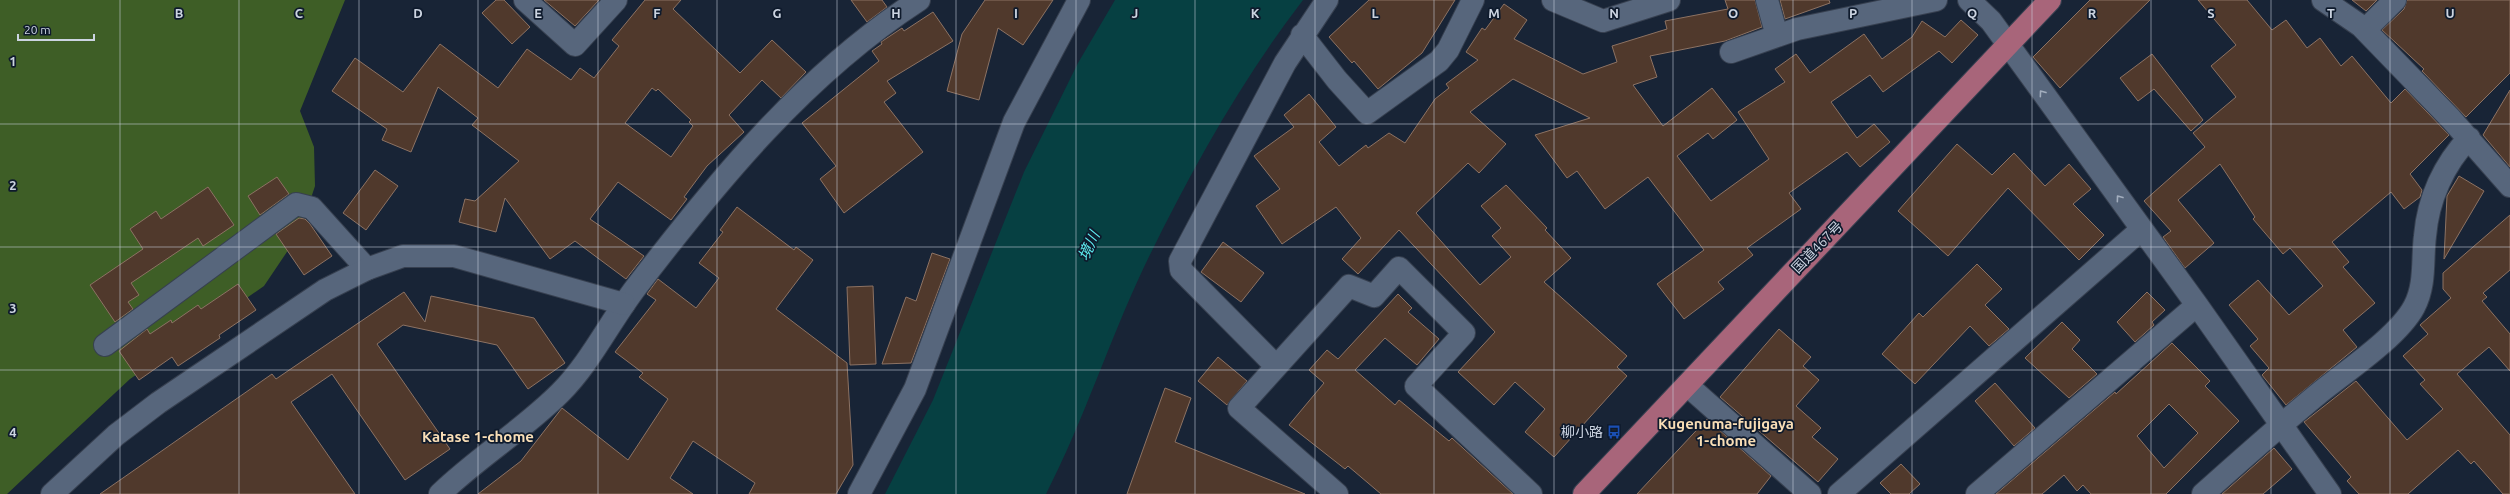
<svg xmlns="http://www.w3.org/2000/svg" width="2510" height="494" viewBox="0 0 2510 494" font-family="Ubuntu,'Noto Sans JP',sans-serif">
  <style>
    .forest { fill: #3e5e26 }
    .water { fill: #064042 }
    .building { fill: #50392c; stroke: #8c7263; fill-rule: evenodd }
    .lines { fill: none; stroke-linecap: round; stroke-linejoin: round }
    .minor-casing { stroke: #374050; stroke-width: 24 }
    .tertiary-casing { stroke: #374050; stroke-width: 24 }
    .trunk-casing { stroke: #374050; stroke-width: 24 }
    .minor { stroke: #57667c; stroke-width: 22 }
    .tertiary { stroke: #57667c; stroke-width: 22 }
    .trunk { stroke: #a8657a; stroke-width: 22 }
    .oneway { stroke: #a3aebe }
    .grid { fill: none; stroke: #ccd4e1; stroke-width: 1; stroke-opacity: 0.55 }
    .labels { text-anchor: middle; stroke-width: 3.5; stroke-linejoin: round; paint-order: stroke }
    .street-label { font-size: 14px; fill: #ccd4e1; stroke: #0e1a2c }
    .poi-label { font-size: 14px; fill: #ccd4e1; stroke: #0e1a2c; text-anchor: end }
    .water-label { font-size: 15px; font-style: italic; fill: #5decf0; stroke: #0e1a2c }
    .neighbourhood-label { font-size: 15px; font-weight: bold; fill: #f9deb6; stroke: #0e1a2c }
    .grid-label { font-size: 13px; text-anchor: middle; font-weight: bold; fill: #ccd4e1; stroke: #0e1a2c; stroke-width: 3.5; stroke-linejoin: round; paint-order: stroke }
  </style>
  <rect width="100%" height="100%" fill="#182436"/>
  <!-- forest -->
  <path class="forest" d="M 0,0 L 345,0 L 300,111 L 314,147 L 315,186 L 299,234 L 264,286 L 130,379 L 7,494 L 0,494 Z"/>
  <!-- water -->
  <path class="water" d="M 1115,0 L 1303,0 C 1240,82 1189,174 1144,267 C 1109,341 1084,420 1046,494 L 885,494 L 933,400 L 1024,172 L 1078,63 Z"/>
  <!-- building -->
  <path class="building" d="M 496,0 L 504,0 L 530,27 L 512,44 L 482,13 Z
    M 544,0 L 599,0 L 575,26 Z
    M 645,0 L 681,0 L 673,9 L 740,73 L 772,40 L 806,72 L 781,98 L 762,80 L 729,115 L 744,132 L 707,166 L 684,197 L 687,199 L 671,220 L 618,182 L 590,219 L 644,256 L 626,279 L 575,241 L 550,259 L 505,198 L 496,232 L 459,222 L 465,199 L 475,201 L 519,161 L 472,125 L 478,118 L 438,87 L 411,152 L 382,140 L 387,129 L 332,91 L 355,58 L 403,92 L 440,44 L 498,88 L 527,49 L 571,80 L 580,68 L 594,78 L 619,46 L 612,40 ZM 652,88 L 656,91 L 658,89 L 691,120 L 689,122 L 693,126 L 671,157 L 625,123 Z
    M 851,0 L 882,0 L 887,7 L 867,22 Z
    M 985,0 L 1053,0 L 1023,45 L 998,28 L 979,100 L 947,91 L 962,34 Z
    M 1369,0 L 1455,0 L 1422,53 L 1378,89 L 1354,61 L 1352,63 L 1329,37 Z
    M 1725,0 L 1755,0 L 1762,27 L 1725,41 L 1650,56 L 1657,77 L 1633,85 L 1663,126 L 1712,88 L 1737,120 L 1713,139 L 1708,133 L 1677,156 L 1711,201 L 1769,159 L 1738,112 L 1785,82 L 1775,69 L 1796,54 L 1810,73 L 1864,34 L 1882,59 L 1912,37 L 1922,21 L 1945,37 L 1961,20 L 1978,35 L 1952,63 L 1939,51 L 1883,92 L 1870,75 L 1831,102 L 1857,138 L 1874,124 L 1890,142 L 1860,167 L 1847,152 L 1789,193 L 1801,209 L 1747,248 L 1753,255 L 1718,282 L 1724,289 L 1684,319 L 1657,284 L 1704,250 L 1648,177 L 1605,209 L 1577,171 L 1567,178 L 1535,135 L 1590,118 L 1513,79 L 1470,112 L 1506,144 L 1479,173 L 1468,163 L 1416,213 L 1480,285 L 1511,257 L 1492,236 L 1501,228 L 1481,206 L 1506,185 L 1547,228 L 1545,230 L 1571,258 L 1544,282 L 1627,356 L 1617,367 L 1627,376 L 1554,457 L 1525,432 L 1545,409 L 1515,382 L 1494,405 L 1458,372 L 1495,332 L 1399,230 L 1358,274 L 1342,259 L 1361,238 L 1336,207 L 1282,244 L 1256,206 L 1280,189 L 1254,156 L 1294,127 L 1284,115 L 1309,94 L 1336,127 L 1319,142 L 1339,166 L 1366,145 L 1368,148 L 1389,133 L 1405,143 L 1435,99 L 1449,88 L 1446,84 L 1478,60 L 1466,52 L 1482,28 L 1485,30 L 1504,4 L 1527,20 L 1514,39 L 1583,74 L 1617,62 L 1612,46 L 1667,29 L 1665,21 L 1728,9 Z
    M 1780,0 L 1829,0 L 1830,3 L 1785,19 Z
    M 2090,0 L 2150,0 L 2060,88 L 2033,57 Z
    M 2198,0 L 2247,0 L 2272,30 L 2286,20 L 2307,48 L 2320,38 L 2341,66 L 2352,56 L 2391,103 L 2405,89 L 2449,135 L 2410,174 L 2422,190 L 2420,197 L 2404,209 L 2391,192 L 2332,242 L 2349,262 L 2343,267 L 2375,303 L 2343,330 L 2357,347 L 2286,405 L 2262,375 L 2269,368 L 2250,346 L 2258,339 L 2229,305 L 2258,280 L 2289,315 L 2323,286 L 2290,248 L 2283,254 L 2253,219 L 2255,217 L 2220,164 L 2178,200 L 2214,243 L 2185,268 L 2163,237 L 2171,231 L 2144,201 L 2205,147 L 2193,133 L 2236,97 L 2211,66 L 2236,45 Z
    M 2352,0 L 2377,0 L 2366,11 Z
    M 2407,0 L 2510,0 L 2510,73 L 2466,117 L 2422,71 L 2424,69 L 2382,30 L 2404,9 Z
    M 933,12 L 953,41 L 887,81 L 896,93 L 884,102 L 923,152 L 844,213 L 820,179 L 836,166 L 802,123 L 879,61 L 872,51 L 882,44 L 881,42 L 902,28 L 904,31 Z
    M 2152,54 L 2203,120 L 2191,131 L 2154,89 L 2138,101 L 2120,78 Z
    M 2510,90 L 2510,167 L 2483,135 Z
    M 1957,144 L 1992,175 L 2014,153 L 2045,186 L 2069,164 L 2091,189 L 2073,204 L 2104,235 L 2079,260 L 2008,188 L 1948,256 L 1898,211 Z
    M 375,170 L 398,186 L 366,230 L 343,213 Z
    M 2459,176 L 2484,191 L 2444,259 L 2447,196 Z
    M 277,177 L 289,194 L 260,215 L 248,196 Z
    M 208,187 L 234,225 L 203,246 L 198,238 L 131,283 L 139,295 L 128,302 L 133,309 L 115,322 L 90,285 L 143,249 L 130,229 L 156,211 L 161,219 Z
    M 737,207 L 794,250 L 796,247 L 813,260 L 776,309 L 847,363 L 853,465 L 836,494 L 749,494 L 755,483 L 693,441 L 670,478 L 693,494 L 478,494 L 521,461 L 562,408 L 628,460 L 668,399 L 639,377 L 643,373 L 615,352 L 656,300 L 647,294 L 658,279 L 696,308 L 719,278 L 699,263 L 723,232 L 720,230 Z
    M 2510,215 L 2510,270 L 2483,293 L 2487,297 L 2482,301 L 2510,334 L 2510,371 L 2489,347 L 2457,374 L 2510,435 L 2510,494 L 2503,494 L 2474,461 L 2471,464 L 2458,450 L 2408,494 L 2359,494 L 2347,481 L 2351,477 L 2304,422 L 2356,381 L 2407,440 L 2443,409 L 2420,384 L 2425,380 L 2403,356 L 2428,334 L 2420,325 L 2451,298 L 2443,289 L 2443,273 Z
    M 299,218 L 305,219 L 310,224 L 332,256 L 304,275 L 276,234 Z
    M 1223,242 L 1264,273 L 1241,302 L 1201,272 Z
    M 932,253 L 950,259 L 911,363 L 882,364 L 906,297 L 916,301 Z
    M 1977,264 L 2002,289 L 1985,305 L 2009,329 L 1989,346 L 1970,326 L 1915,384 L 1882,354 L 1919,313 L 1923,317 Z
    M 238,284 L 256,310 L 219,335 L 220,338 L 178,366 L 172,357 L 139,380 L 119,351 L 147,329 L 150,334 L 171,320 L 172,323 L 198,305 L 201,309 Z
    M 873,286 L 876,364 L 850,365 L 847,287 Z
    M 404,292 L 425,322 L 431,296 L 534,318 L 565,363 L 528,389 L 497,345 L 403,325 L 377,344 L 450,449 L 405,480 L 332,374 L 291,402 L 355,494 L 100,494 L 272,374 L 276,379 Z
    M 2147,292 L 2165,310 L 2152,322 L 2154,325 L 2135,342 L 2117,322 Z
    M 1398,294 L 1412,308 L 1408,312 L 1439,339 L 1417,365 L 1385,338 L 1355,370 L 1395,405 L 1399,400 L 1449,441 L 1452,438 L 1513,494 L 1381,494 L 1348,466 L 1345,469 L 1289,425 L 1324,383 L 1309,370 L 1327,350 L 1338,359 Z
    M 2062,322 L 2080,340 L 2072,349 L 2097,374 L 2069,398 L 2025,358 Z
    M 1779,329 L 1811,357 L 1803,366 L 1819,380 L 1796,406 L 1821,428 L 1812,437 L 1838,459 L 1818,482 L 1720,397 Z
    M 2172,343 L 2210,381 L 2205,386 L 2239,421 L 2166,494 L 2091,494 L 2083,485 L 2077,491 L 2064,475 L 2042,494 L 1996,494 L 2115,392 L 2116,394 ZM 2169,404 L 2198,433 L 2164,468 L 2137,436 Z
    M 1218,357 L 1247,381 L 1227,405 L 1198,381 Z
    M 1995,383 L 2035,428 L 2014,446 L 1975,401 Z
    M 1165,388 L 1191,398 L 1175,442 L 1305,494 L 1127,494 Z
    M 1707,419 L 1771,476 L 1757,494 L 1637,494 Z
    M 2274,448 L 2292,469 L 2263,494 L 2222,494 Z
    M 1901,464 L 1920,484 L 1909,494 L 1891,494 L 1880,483 Z"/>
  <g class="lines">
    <!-- minor casing -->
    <g class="minor-casing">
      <path id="minor" d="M 525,0 L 575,45 L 616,0
        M 1553,0 L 1603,21 L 1669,0
        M 1767,0 L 1777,36
        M 1969,0 L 1991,21 L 2197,305 L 2330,494
        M 2323,0 L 2361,26 L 2451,119 L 2510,186
        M 2365,30 L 2395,0
        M 1302,35 L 1337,80 L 1367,113 L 1439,61 L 1448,50 L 1473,0
        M 1731,52 L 1797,29 L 1936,0
        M 105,345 L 296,204 L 312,208 L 367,269
        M 1276,366 L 1181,270 L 1180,261 L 1285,63 L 1327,0
        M 1687,385 L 1810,494
        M 440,494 C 477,458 523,430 560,393 C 591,362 610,321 637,286 C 718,180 805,74 919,0
        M 859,494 L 915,389 L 1014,122 L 1079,0
        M 1337,494 L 1239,408 L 1349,286 L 1374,296 L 1399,268 L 1464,333 L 1416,386 L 1531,494
        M 1839,494 L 2142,229
        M 1977,494 L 2197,305
        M 2203,494 C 2241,460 2279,426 2318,394 C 2345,372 2398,337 2414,307 C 2426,285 2422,259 2425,236 C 2428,199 2444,164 2469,138"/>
    </g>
    <!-- tertiary casing -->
    <g class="tertiary-casing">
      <path id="tertiary" d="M 52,494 L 116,435 L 158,403 L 325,290 L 367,269 L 403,256 L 454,256 L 624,304"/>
    </g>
    <!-- trunk casing -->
    <g class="trunk-casing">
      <path id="trunk" d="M 1584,494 L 2050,0"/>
    </g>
    <!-- minor -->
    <use href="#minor" class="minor"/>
    <!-- tertiary -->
    <use href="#tertiary" class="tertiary"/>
    <!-- trunk -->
    <use href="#trunk" class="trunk"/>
  </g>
  <!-- one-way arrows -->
  <defs><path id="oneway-chevron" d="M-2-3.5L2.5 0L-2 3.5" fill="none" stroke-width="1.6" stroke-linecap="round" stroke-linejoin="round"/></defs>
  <g class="oneway">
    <use href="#oneway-chevron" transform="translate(2042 93) rotate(-126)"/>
    <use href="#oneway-chevron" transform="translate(2119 198) rotate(-126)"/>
  </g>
  <!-- grid -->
  <path class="grid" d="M 120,0 L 120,494M 239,0 L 239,494M 359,0 L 359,494M 478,0 L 478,494M 598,0 L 598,494M 717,0 L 717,494M 837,0 L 837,494M 956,0 L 956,494M 1076,0 L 1076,494M 1195,0 L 1195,494M 1315,0 L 1315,494M 1434,0 L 1434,494M 1554,0 L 1554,494M 1673,0 L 1673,494M 1793,0 L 1793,494M 1912,0 L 1912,494M 2032,0 L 2032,494M 2151,0 L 2151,494M 2271,0 L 2271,494M 2390,0 L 2390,494M 0,124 L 2510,124M 0,247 L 2510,247M 0,370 L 2510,370"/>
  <!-- icons -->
  <defs>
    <g id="bus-bare" transform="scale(1.08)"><path d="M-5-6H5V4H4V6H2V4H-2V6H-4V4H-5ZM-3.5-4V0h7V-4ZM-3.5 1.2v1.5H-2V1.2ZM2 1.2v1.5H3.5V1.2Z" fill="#1a4fb4" stroke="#0e1a2c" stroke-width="2.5" paint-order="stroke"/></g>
  </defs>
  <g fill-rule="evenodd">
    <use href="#bus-bare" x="1614" y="432"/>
  </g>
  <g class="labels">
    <!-- street labels -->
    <g class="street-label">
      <text transform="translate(1817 247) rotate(-46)" y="5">国道467号</text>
    </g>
    <!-- poi labels -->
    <g class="poi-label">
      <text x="1603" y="437">柳小路</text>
    </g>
    <!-- water labels -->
    <g class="water-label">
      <text transform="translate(1089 246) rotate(-65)" y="5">境川</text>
    </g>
    <!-- neighbourhood labels -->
    <g class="neighbourhood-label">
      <text x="1726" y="429">Kugenuma-fujigaya<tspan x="1726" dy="17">1-chome</tspan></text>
      <text x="478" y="442">Katase 1-chome</text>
    </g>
  </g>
  <g class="grid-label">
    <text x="179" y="18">B</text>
    <text x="299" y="18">C</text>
    <text x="418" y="18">D</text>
    <text x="538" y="18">E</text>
    <text x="657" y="18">F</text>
    <text x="777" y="18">G</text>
    <text x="896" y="18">H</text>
    <text x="1016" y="18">I</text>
    <text x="1135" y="18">J</text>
    <text x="1255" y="18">K</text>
    <text x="1375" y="18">L</text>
    <text x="1494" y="18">M</text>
    <text x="1614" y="18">N</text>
    <text x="1733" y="18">O</text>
    <text x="1853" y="18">P</text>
    <text x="1972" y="18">Q</text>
    <text x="2092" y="18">R</text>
    <text x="2211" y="18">S</text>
    <text x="2331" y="18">T</text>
    <text x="2450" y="18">U</text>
    <text x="13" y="66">1</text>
    <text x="13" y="190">2</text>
    <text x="13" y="313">3</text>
    <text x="13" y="437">4</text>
  </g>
  <!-- scale -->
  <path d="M18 34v6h76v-6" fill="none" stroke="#ccd4e1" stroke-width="2"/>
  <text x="24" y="34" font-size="12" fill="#ccd4e1" stroke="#0e1a2c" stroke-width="3" paint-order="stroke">20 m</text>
</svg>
